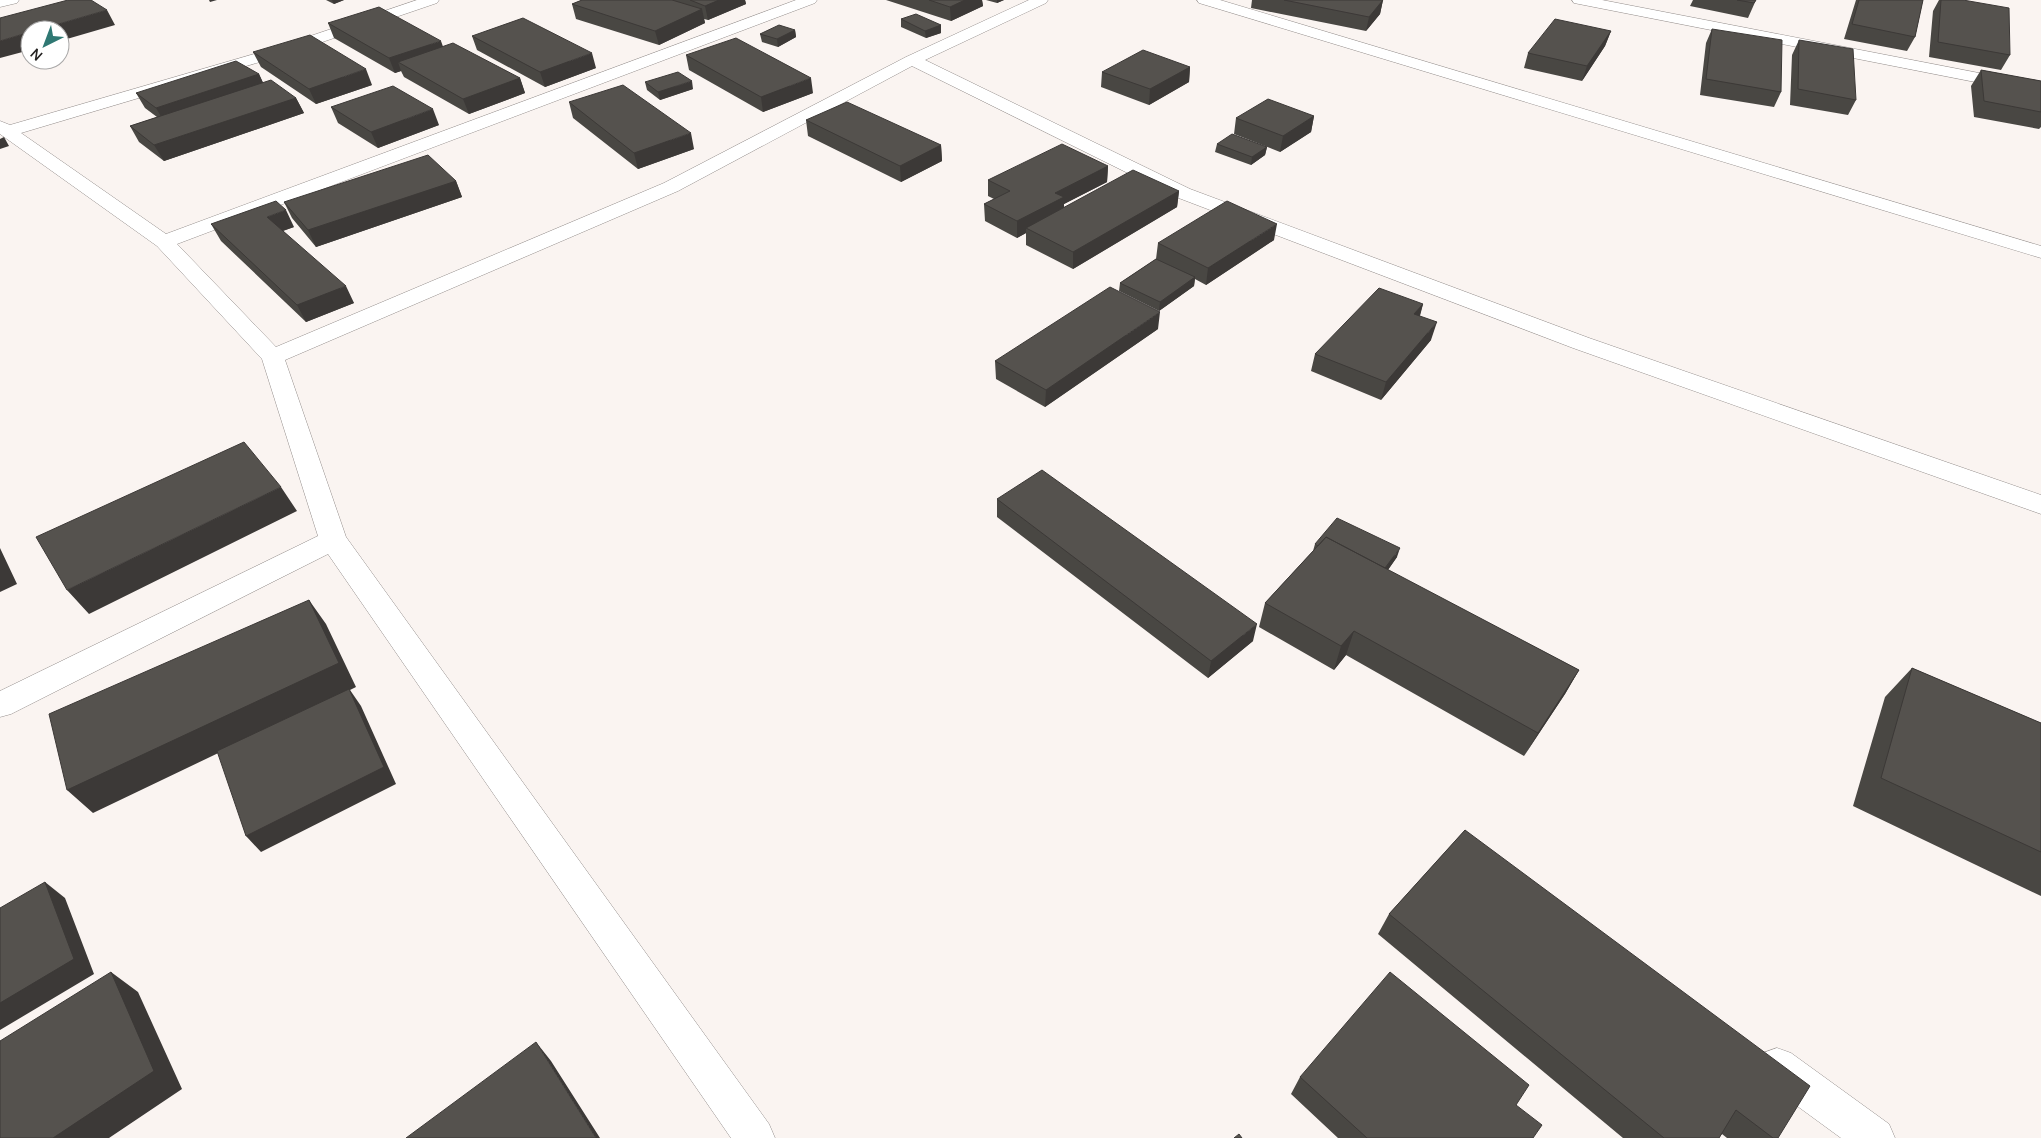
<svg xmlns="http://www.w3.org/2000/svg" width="2041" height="1138" viewBox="0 0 2041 1138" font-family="Manrope,sans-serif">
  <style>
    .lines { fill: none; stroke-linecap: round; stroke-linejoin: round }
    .minor-casing { stroke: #948e8c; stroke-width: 1 }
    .minor { fill: #fff; fill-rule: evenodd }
    .wall { fill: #494743 }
    .shaded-wall { fill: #3c3937 }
    .building { fill: #55524e; stroke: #3c3937 }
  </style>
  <rect width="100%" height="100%" fill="#faf4f1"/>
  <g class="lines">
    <!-- minor casing -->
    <g class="minor-casing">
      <path id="minor" d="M 0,0 L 19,0 L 17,3 L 0,7 Z
        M 417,0 L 439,0 L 437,3 L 290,53 L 21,133 L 166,234 L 796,0 L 817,0 L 815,3 L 177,244 L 276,347 L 664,183 L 906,57 L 1029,0 L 1048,0 L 1046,3 L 925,60 L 1190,189 L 1589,338 L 2041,495 L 2041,514 L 1573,348 L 1176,197 L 912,66 L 678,191 L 285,360 L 346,537 L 769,1124 L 775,1138 L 731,1138 L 328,554 L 11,714 L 0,717 L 0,691 L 318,536 L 262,359 L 157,246 L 0,134 L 0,121 L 10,125 L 278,47 Z
        M 1197,0 L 1220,0 L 2041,246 L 2041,258 L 1199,3 Z
        M 1572,0 L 1602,0 L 2041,85 L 2041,95 L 1579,4 L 1574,3 Z
        M 1777,1048 L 1791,1053 L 1889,1124 L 1895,1138 L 1841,1138 L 1763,1081 L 1758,1067 L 1763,1053 Z"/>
    </g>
    <!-- minor -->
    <use href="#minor" class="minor"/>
  </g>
  <!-- wall -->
  <path class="wall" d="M 326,0 L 344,0 L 334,4 Z
    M 582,0 L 745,0 L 746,4 L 708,20 L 704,19 L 705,23 L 659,45 L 576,19 L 572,4 Z
    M 886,0 L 982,0 L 983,6 L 951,21 Z
    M 986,0 L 1004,0 L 997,3 Z
    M 1252,0 L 1383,0 L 1380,14 L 1366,31 L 1251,8 Z
    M 1693,0 L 1756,0 L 1748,18 L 1690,6 Z
    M 1856,0 L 1923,0 L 1915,37 L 1907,51 L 1844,39 Z
    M 1939,0 L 1963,0 L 2010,55 L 2001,70 L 1929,57 L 1933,11 Z
    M 901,19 L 941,25 L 941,33 L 926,38 L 901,27 Z
    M 328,23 L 443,47 L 520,78 L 525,93 L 469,114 L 404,77 L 401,71 L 395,73 L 334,38 Z
    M 1712,29 L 1781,92 L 1774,107 L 1700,95 L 1706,43 Z
    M 795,30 L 796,37 L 778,47 L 762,42 L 760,34 Z
    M 1611,31 L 1605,46 L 1582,81 L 1524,68 L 1528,53 Z
    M 472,36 L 596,68 L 545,87 L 477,50 Z
    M 1799,40 L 1856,100 L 1848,115 L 1790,105 L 1792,55 Z
    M 253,52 L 372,85 L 316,104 L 261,67 Z
    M 686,55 L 813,93 L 763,112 L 689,70 Z
    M 1190,67 L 1189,82 L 1149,105 L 1101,87 L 1102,72 Z
    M 1981,70 L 2041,81 L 2041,127 L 2039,129 L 1974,117 L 1971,86 Z
    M 259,74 L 263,83 L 296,98 L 304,113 L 164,161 L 139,142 L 130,126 L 157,117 L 145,108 L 136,93 Z
    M 645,82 L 693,89 L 660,100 L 647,90 Z
    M 569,102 L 694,149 L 638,169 L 573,118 Z
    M 331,107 L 439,125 L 378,148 L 338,123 Z
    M 1314,116 L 1311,132 L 1280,152 L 1234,134 L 1236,118 Z
    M 806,120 L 941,145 L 942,161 L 901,182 L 808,136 Z
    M 1217,144 L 1267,147 L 1265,155 L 1251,165 L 1215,152 Z
    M 1108,166 L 1107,182 L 1064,204 L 1064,207 L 1179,191 L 1177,207 L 1073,269 L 1026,245 L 1026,233 L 1017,238 L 985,221 L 984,204 L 994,199 L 988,196 L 988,180 Z
    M 456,181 L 462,197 L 316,247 L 292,218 L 284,202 Z
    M 211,224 L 294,227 L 283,231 L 354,303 L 306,322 L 221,241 Z
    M 1274,240 L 1206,285 L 1195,279 L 1194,286 L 1159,311 L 1119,291 L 1120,283 L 1156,259 L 1158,243 Z
    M 1423,304 L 1420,316 L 1431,340 L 1381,400 L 1311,371 L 1315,354 Z
    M 1158,329 L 1045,407 L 996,379 L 995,361 Z
    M 997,499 L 1253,641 L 1208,678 L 997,517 Z
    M 1315,544 L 1397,557 L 1388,570 L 1579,670 L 1565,694 L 1524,756 L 1346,655 L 1334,670 L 1259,627 L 1265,603 L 1313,551 Z
    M 1912,668 L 2041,723 L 2041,896 L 1853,806 L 1885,697 Z
    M 1465,830 L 1778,1138 L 1727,1138 L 1722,1134 L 1719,1138 L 1623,1138 L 1378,934 L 1389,914 Z
    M 1300,1077 L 1516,1105 L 1533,1138 L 1338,1138 L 1291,1094 Z"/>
  <!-- shaded-wall -->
  <path class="shaded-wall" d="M 209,0 L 217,0 L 210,2 Z
    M 332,0 L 344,0 L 334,4 Z
    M 719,0 L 745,0 L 746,4 L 708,20 L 705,6 Z
    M 965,0 L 982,0 L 983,6 L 951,21 L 950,7 Z
    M 997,0 L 1004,0 L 997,3 Z
    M 1383,0 L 1380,14 L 1366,31 L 1369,17 Z
    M 702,9 L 705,23 L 659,45 L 655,31 Z
    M 107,10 L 115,25 L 60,41 L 60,30 L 38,30 Z
    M 941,25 L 941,33 L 926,38 L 925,31 Z
    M 795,30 L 796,37 L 778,47 L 777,39 Z
    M 1611,31 L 1605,46 L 1582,81 L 1587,66 Z
    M 30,32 L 30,50 L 0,58 L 0,41 Z
    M 441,41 L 446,55 L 398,62 L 401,71 L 395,73 L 389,58 Z
    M 592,53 L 596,68 L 545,87 L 540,72 Z
    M 1190,67 L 1189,82 L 1149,105 L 1150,89 Z
    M 366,69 L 372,85 L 316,104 L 309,89 Z
    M 259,74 L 266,89 L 165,123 L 156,108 Z
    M 520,78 L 525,93 L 469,114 L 463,99 Z
    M 811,78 L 813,93 L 763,112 L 761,97 Z
    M 692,81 L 693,89 L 660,100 L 658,92 Z
    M 296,98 L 304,113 L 164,161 L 154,145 Z
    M 433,109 L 439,125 L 378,148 L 371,132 Z
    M 1314,116 L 1311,132 L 1280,152 L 1283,136 Z
    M 691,133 L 694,149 L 638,169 L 634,153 Z
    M 4,137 L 9,146 L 0,149 L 0,139 Z
    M 941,145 L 942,161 L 901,182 L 900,166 Z
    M 1267,147 L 1265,155 L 1251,165 L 1252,157 Z
    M 1108,166 L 1107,182 L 1064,204 L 1064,214 L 1026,228 L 1026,233 L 1017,238 L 1017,221 L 1055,193 Z
    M 456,181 L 462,197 L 316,247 L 308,230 Z
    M 1179,191 L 1177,207 L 1073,269 L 1073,252 Z
    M 286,210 L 294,227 L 276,233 L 267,217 Z
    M 1277,224 L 1274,240 L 1206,285 L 1208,268 Z
    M 1195,277 L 1194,286 L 1159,311 L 1160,302 Z
    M 346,286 L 354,303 L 306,322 L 297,305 Z
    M 1423,304 L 1418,321 L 1414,314 Z
    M 1160,312 L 1158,329 L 1045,407 L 1046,390 Z
    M 1437,322 L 1431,340 L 1381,400 L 1386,382 Z
    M 281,487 L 297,511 L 89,614 L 67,590 Z
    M 0,548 L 17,584 L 0,592 Z
    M 1400,548 L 1397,557 L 1377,585 L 1380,576 Z
    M 309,600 L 326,624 L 356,687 L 350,690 L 361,706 L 396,784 L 261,852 L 246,836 L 350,690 L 93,813 L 67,790 Z
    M 1257,624 L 1253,641 L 1208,678 L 1211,661 Z
    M 1354,631 L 1346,655 L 1334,670 L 1341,646 Z
    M 1579,670 L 1565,694 L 1524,756 L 1538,733 Z
    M 45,882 L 65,898 L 94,974 L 0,1030 L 0,1003 Z
    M 111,972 L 138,992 L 182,1089 L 109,1138 L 53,1138 Z
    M 536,1042 L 551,1061 L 600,1138 L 596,1138 Z"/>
  <!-- building -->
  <path class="building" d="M 68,0 L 91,0 L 107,10 L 38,30 L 30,30 L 30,32 L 0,41 L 0,18 Z
    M 582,0 L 672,0 L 702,9 L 655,31 L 572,4 Z
    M 690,0 L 719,0 L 705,6 Z
    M 929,0 L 965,0 L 950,7 Z
    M 1284,0 L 1383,0 L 1369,17 Z
    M 1737,0 L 1756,0 L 1754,3 Z
    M 1859,0 L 1923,0 L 1915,37 L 1852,24 Z
    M 1941,0 L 1963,0 L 2009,8 L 2010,55 L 1938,42 Z
    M 379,7 L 441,41 L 389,58 L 328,23 Z
    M 916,14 L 941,25 L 925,31 L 901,19 Z
    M 523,18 L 592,53 L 540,72 L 472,36 Z
    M 1555,19 L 1611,31 L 1587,66 L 1528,53 Z
    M 779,25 L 795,30 L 777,39 L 760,34 Z
    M 1712,29 L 1782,40 L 1781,92 L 1706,79 Z
    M 310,35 L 366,69 L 309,89 L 253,52 Z
    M 736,38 L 811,78 L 761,97 L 686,55 Z
    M 1799,40 L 1853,49 L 1856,100 L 1798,89 Z
    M 453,43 L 520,78 L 463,99 L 398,62 Z
    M 1143,50 L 1190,67 L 1150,89 L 1102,72 Z
    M 236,61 L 259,74 L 156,108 L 136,93 Z
    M 1981,70 L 2041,81 L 2041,112 L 1984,101 Z
    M 678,72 L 692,81 L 658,92 L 645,82 Z
    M 271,80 L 296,98 L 154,145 L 130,126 Z
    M 623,85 L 691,133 L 634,153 L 569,102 Z
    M 393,86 L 433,109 L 371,132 L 331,107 Z
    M 1268,99 L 1314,116 L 1283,136 L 1236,118 Z
    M 847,102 L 941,145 L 900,166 L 806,120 Z
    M 1232,134 L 1267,147 L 1252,157 L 1217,144 Z
    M 1062,144 L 1108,166 L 1055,193 L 1064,197 L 1017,221 L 984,204 L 1010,191 L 988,180 Z
    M 428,155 L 456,181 L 308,230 L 284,202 Z
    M 1133,170 L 1179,191 L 1073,252 L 1026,228 Z
    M 276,201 L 286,210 L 267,217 L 346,286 L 297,305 L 211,224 Z
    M 1227,201 L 1277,224 L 1208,268 L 1158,243 Z
    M 1156,259 L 1195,277 L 1160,302 L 1120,283 Z
    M 1110,287 L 1160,312 L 1046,390 L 995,361 Z
    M 1379,288 L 1423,304 L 1414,314 L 1437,322 L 1386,382 L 1315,354 Z
    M 244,442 L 281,487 L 67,590 L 36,537 Z
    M 1042,470 L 1257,624 L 1211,661 L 997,499 Z
    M 1337,518 L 1400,548 L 1385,568 L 1326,537 L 1318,546 L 1315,544 Z
    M 1326,537 L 1579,670 L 1538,733 L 1354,631 L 1341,646 L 1265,603 Z
    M 309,600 L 339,663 L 67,790 L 49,714 Z
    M 1912,668 L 2041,723 L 2041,852 L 1881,778 Z
    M 349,689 L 384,767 L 246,836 L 217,751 Z
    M 1465,830 L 1810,1086 L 1778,1138 L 1773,1138 L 1736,1110 L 1719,1138 L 1664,1138 L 1389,914 Z
    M 45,882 L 74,959 L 0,1003 L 0,908 Z
    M 111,972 L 154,1071 L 53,1138 L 0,1138 L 0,1041 Z
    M 1390,972 L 1529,1085 L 1516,1105 L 1542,1125 L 1533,1138 L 1367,1138 L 1300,1077 Z
    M 536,1042 L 596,1138 L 406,1138 Z
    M 1239,1134 L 1242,1138 L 1234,1138 Z"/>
  <!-- north arrow -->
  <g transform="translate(45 45) rotate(222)"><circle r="24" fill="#ffffff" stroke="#a8a7a7"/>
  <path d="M0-4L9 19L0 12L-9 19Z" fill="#2f7873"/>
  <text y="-8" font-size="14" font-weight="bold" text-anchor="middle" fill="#252322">N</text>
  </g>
</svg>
